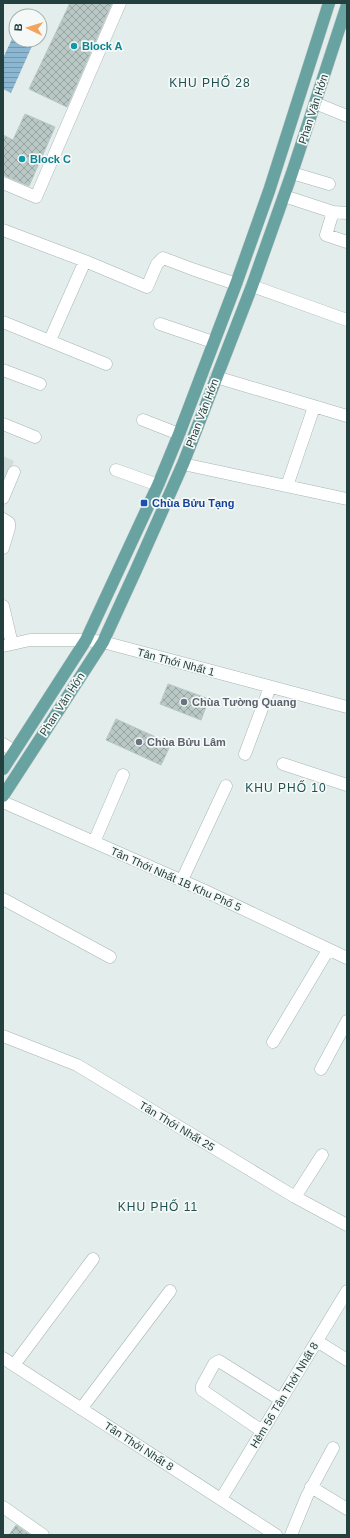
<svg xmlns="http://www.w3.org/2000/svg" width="350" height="1538" viewBox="0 0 350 1538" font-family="Helvetica,sans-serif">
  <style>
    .built { fill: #d2ddda }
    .water { fill: url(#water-rules) }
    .building { fill: url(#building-cross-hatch); stroke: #b6c7c4 }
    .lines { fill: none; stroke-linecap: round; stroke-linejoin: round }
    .minor-casing { stroke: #a6b5b4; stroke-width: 13 }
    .major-casing { stroke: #c1c9c9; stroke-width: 13 }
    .minor { stroke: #fff; stroke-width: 12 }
    .major { stroke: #68a3a1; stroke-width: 12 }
    .culture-dot { fill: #0f9aa8; stroke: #f4f9f8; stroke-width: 1.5 }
    .transit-dot { fill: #1a4fb4; stroke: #f4f9f8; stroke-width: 1.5 }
    .worship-dot { fill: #6b7280; stroke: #f4f9f8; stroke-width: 1.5 }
    .labels { text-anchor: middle; stroke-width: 3.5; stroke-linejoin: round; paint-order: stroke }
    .culture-label { font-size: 11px; font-weight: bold; fill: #0d838f; stroke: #f4f9f8; text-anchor: start }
    .street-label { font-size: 11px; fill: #233f3e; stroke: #f4f9f8 }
    .transit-label { font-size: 11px; font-weight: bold; fill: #164399; stroke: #f4f9f8; text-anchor: start }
    .worship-label { font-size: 11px; font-weight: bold; fill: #5b616d; stroke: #f4f9f8; text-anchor: start }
    .neighbourhood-label { font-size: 12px; letter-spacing: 1px; fill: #1e5150; stroke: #f4f9f8 }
  </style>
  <defs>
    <pattern id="water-rules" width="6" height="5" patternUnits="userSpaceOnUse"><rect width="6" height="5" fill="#8cb7d2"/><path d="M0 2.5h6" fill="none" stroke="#7296ac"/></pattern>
    <pattern id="building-cross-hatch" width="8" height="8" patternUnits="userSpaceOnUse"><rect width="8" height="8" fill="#b9c8c5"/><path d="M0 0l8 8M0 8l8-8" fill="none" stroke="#96a4a1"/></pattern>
  </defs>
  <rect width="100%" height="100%" fill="#e3edeb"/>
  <!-- built -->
  <path class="built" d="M 3,456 L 14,461 L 3,489 Z"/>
  <!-- water -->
  <path class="water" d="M 13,37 L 16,38 L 16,40 L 19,40 L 32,46 L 11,93 L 3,89 L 3,58 Z"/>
  <!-- building -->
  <path class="building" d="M 70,3 L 112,3 L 67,107 L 29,89 Z
    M 25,114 L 55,127 L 29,186 L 3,175 L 3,135 L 13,140 Z
    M 168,684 L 209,699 L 201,720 L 160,704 Z
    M 116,719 L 171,744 L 161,765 L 106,740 Z
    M 16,1525 L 30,1535 L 9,1535 Z"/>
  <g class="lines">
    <!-- minor casing -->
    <g class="minor-casing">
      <path id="minor" d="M 315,103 L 347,116
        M 292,173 L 329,184
        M 3,183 L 36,197 L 120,3
        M 284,196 L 333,212 L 347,213
        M 333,212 L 326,235 L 347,242
        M 3,230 L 85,261 L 147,287 L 157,264 L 163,258 L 192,269 L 236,284
        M 252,286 L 347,320
        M 3,322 L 106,364
        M 160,324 L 213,342
        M 50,340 L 85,261
        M 3,370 L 40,384
        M 216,377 L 347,416
        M 143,420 L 179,434
        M 3,424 L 35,437
        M 183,464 L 347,499
        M 116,470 L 158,485
        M 287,486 L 314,407
        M 3,498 L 14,472
        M 3,519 L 9,523 L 9,528 L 3,548
        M 3,606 L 12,644
        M 3,646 L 30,640 L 86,640 L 103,642 L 347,707
        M 3,744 L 14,751
        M 245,754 L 270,687
        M 283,764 L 347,785
        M 3,802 L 203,890 L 347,958
        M 94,842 L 123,775
        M 182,880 L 226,786
        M 3,899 L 110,957
        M 3,1036 L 77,1065 L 295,1197 L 347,1225
        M 273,1042 L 328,950
        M 321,1069 L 347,1021
        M 295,1197 L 322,1155
        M 317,1341 L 347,1360
        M 3,1358 L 276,1535
        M 14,1365 L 93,1259
        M 81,1409 L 170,1291
        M 262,1431 L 202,1390 L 202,1386 L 214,1364 L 219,1361 L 281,1400
        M 311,1487 L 347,1509
        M 221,1499 L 347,1291
        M 3,1507 L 43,1535
        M 291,1535 L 307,1496 L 333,1448"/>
    </g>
    <!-- major casing -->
    <g class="major-casing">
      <path id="major" d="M 3,769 L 86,640 L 158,485 L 179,434 L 236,284 L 269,191 L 329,3
        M 3,796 L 103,642 L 136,570 L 183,464 L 252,286 L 292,173 L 347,5"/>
    </g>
    <!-- minor -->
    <use href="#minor" class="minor"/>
    <!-- major -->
    <use href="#major" class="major"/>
  </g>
  <!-- markers -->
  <g class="culture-dot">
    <circle cx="74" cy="46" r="4"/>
    <circle cx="22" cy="159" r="4"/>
  </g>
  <rect class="transit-dot" x="140" y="499" width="8" height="8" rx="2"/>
  <g class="worship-dot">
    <circle cx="184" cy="702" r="4"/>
    <circle cx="139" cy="742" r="4"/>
  </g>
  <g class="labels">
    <!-- culture labels -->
    <g class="culture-label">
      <text x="82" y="50">Block A</text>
      <text x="30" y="163">Block C</text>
    </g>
    <!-- street labels -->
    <g class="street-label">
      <text transform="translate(313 109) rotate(-72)" y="4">Phan Văn Hớn</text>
      <text transform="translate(202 413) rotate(-69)" y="4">Phan Văn Hớn</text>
      <text transform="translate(176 662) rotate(15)" y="4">Tân Thới Nhất 1</text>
      <text transform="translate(62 704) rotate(-57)" y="4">Phan Văn Hớn</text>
      <text transform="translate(176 879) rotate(24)" y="4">Tân Thới Nhất 1B Khu Phố 5</text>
      <text transform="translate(177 1126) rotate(31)" y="4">Tân Thới Nhất 25</text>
      <text transform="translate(284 1395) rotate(-59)" y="4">Hẻm 56 Tân Thới Nhất 8</text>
      <text transform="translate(139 1446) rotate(33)" y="4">Tân Thới Nhất 8</text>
    </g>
    <!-- transit labels -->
    <g class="transit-label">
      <text x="152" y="507">Chùa Bửu Tạng</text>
    </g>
    <!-- worship labels -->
    <g class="worship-label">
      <text x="192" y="706">Chùa Tường Quang</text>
      <text x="147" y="746">Chùa Bửu Lâm</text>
    </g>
    <!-- neighbourhood labels -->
    <g class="neighbourhood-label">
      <text x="210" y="87">KHU PHỐ 28</text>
      <text x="286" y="792">KHU PHỐ 10</text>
      <text x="158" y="1211">KHU PHỐ 11</text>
    </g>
  </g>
  <!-- border -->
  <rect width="350" height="1538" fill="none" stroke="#233f3e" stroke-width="8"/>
  <!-- north arrow -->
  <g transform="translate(28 28) rotate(274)"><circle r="19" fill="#f4f9f8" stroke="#a0afae"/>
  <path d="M0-3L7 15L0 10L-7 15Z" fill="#f2a35d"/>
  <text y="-6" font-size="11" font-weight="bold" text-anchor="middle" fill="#233f3e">B</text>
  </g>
</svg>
